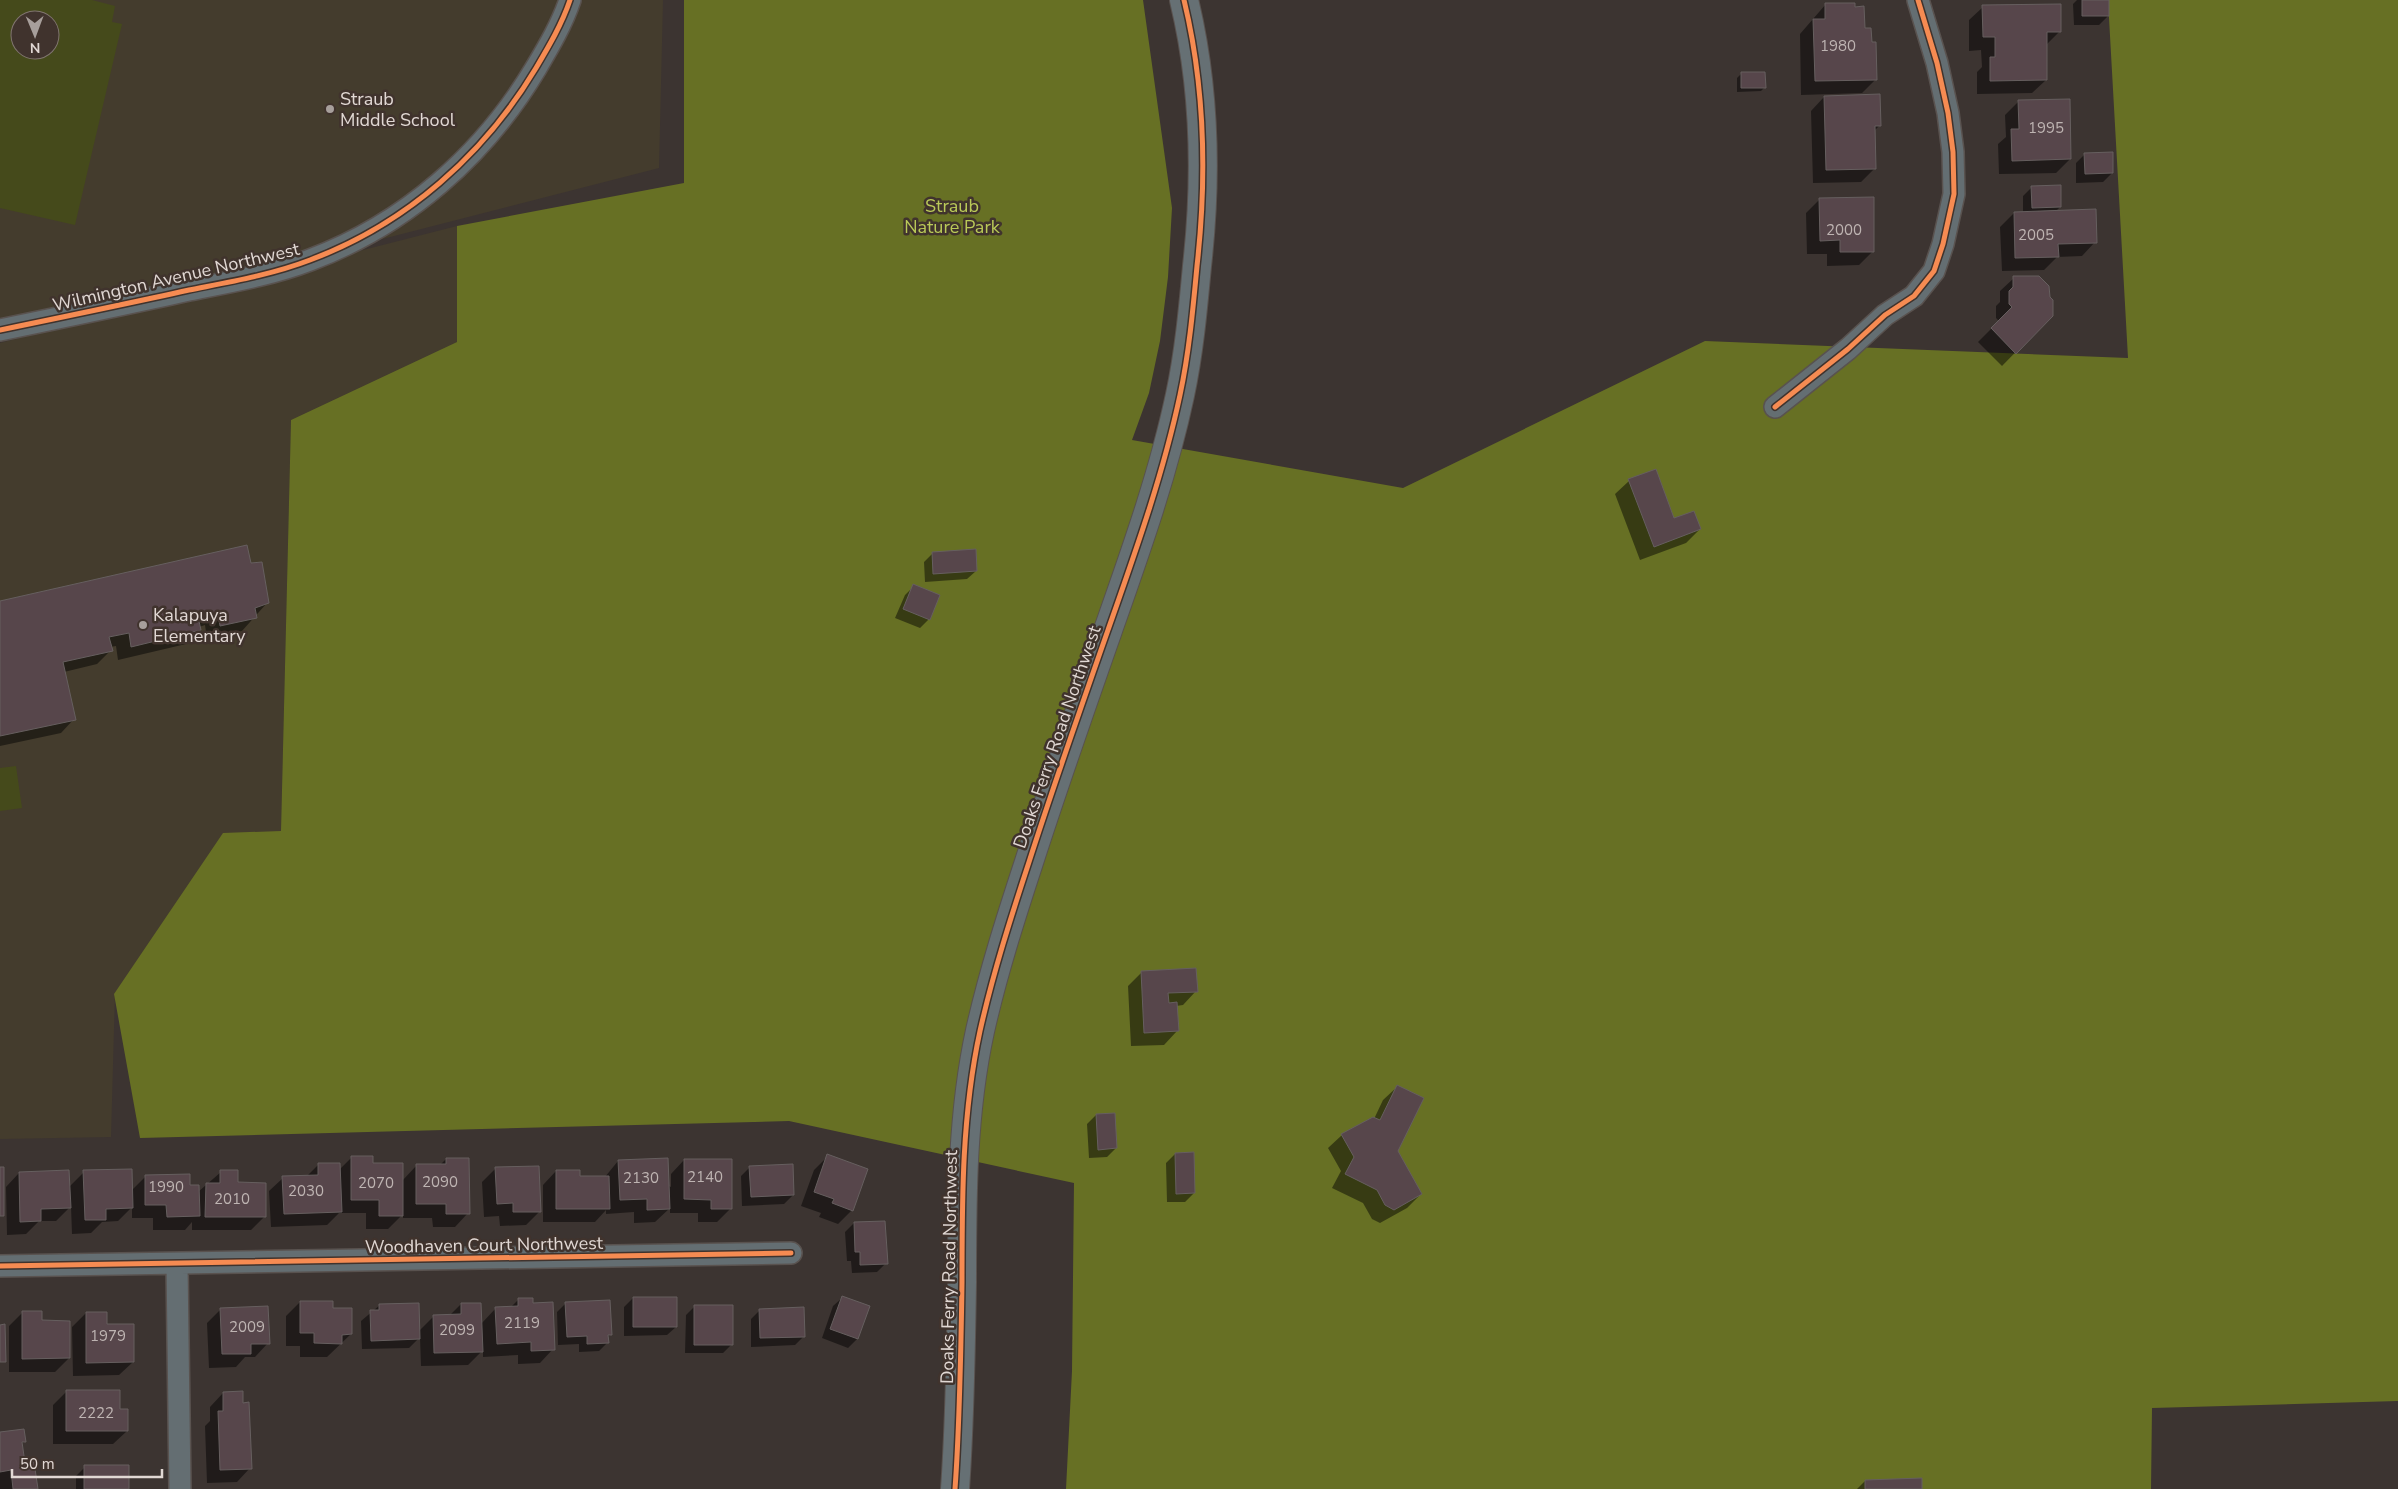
<svg xmlns="http://www.w3.org/2000/svg" width="2398" height="1489" viewBox="0 0 2398 1489" font-family="'Nunito Sans',sans-serif">
  <style>
    .education { fill: #443c2d; fill-rule: evenodd }
    .green { fill: #454a1b; fill-rule: evenodd }
    .forest { fill: #677024 }
    .shadow { fill: #0007 }
    .building { fill: #57464b; stroke: #665f5f }
    .lines { fill: none; stroke-linecap: round; stroke-linejoin: round }
    .minor-casing { stroke: #59524f; stroke-width: 24 }
    .secondary-casing { stroke: #59524f; stroke-width: 30 }
    .minor { stroke: #646e72; stroke-width: 21 }
    .secondary { stroke: #667074; stroke-width: 28 }
    .cycleway-casing { stroke: #40332d; stroke-width: 8 }
    .cycleway { stroke: #f68b52; stroke-width: 5 }
    .poi-dot { fill: #a79f9b; stroke: #40332d; stroke-width: 2 }
    .labels { text-anchor: middle; stroke-width: 5; stroke-linejoin: round; paint-order: stroke }
    .number-label { font-size: 15px; fill: #beb4b2 }
    .poi-label { font-size: 18px; fill: #e1d8d4; stroke: #40332d; text-anchor: start }
    .park-label { font-size: 18px; fill: #baca58; stroke: #40332d }
    .street-label { font-size: 18px; fill: #e1d8d4; stroke: #40332d }
  </style>
  <rect width="100%" height="100%" fill="#3c3431"/>
  <!-- education -->
  <path class="education" d="M 0,0 L 663,0 L 659,168 L 324,254 L 0,333 ZM 20,20 L 50,20 L 50,50 L 20,50 Z
    M 457,226 L 457,342 L 291,420 L 281,831 L 115,993 L 111,1137 L 0,1139 L 0,343 Z"/>
  <!-- green -->
  <path class="green" d="M 0,0 L 92,0 L 115,6 L 112,22 L 122,24 L 75,225 L 0,208 ZM 20,20 L 50,20 L 50,50 L 20,50 Z
    M 16,766 L 22,808 L 0,811 L 0,768 Z"/>
  <!-- forest -->
  <path class="forest" d="M 684,0 L 1143,0 L 1172,208 L 1168,277 L 1160,341 L 1149,393 L 1132,440 L 1403,488 L 1705,341 L 2128,358 L 2108,0 L 2398,0 L 2398,1401 L 2152,1408 L 2151,1489 L 1066,1489 L 1072,1371 L 1074,1183 L 789,1121 L 140,1138 L 114,994 L 223,833 L 281,831 L 291,420 L 457,342 L 457,226 L 684,183 Z"/>
  <!-- shadow -->
  <path class="shadow" d="M 2077,0 L 2108,0 L 2108,16 L 2099,25 L 2074,25 L 2073,4 Z
    M 1826,4 L 1864,29 L 1875,80 L 1862,93 L 1801,95 L 1800,34 Z
    M 1983,7 L 2060,31 L 2046,45 L 2046,80 L 2032,93 L 1977,94 L 1977,72 L 1982,67 L 1981,50 L 1969,51 L 1969,20 Z
    M 1741,74 L 1765,87 L 1761,91 L 1737,92 L 1737,78 Z
    M 1824,97 L 1880,125 L 1874,131 L 1875,168 L 1861,182 L 1813,183 L 1811,111 Z
    M 2019,101 L 2070,159 L 2056,173 L 1999,174 L 1998,144 L 2006,137 L 2005,115 Z
    M 2085,154 L 2112,173 L 2103,182 L 2076,183 L 2076,163 Z
    M 2032,187 L 2060,207 L 2055,212 L 2095,242 L 2082,256 L 2057,257 L 2044,270 L 2002,271 L 2000,227 L 2014,213 L 2023,213 L 2023,196 Z
    M 1820,199 L 1873,251 L 1859,265 L 1827,266 L 1827,254 L 1807,254 L 1806,213 Z
    M 2014,278 L 2052,315 L 2002,366 L 1978,342 L 1999,321 L 1996,318 L 1996,306 L 2000,302 L 2000,291 Z
    M 1629,481 L 1673,520 L 1700,529 L 1686,543 L 1640,560 L 1615,494 Z
    M 933,553 L 976,571 L 967,579 L 925,582 L 924,562 Z
    M 250,564 L 267,603 L 242,631 L 207,639 L 205,625 L 199,627 L 200,630 L 186,644 L 118,660 L 116,646 L 110,647 L 111,650 L 97,664 L 64,672 L 74,719 L 61,733 L 0,746 L 0,602 Z
    M 914,586 L 929,619 L 920,628 L 895,618 L 905,595 Z
    M 1142,972 L 1196,991 L 1183,1005 L 1176,1006 L 1177,1031 L 1164,1045 L 1131,1046 L 1128,986 Z
    M 1397,1087 L 1397,1151 L 1421,1194 L 1407,1208 L 1380,1223 L 1372,1219 L 1363,1203 L 1332,1188 L 1341,1171 L 1328,1148 L 1342,1135 L 1374,1119 L 1383,1100 Z
    M 1096,1115 L 1116,1148 L 1107,1157 L 1089,1158 L 1087,1124 Z
    M 1175,1154 L 1194,1193 L 1185,1202 L 1167,1202 L 1166,1163 Z
    M 828,1156 L 852,1210 L 838,1224 L 819,1217 L 821,1213 L 801,1206 L 814,1170 Z
    M 351,1158 L 372,1164 L 402,1181 L 417,1165 L 440,1165 L 446,1159 L 468,1213 L 455,1227 L 433,1227 L 432,1218 L 403,1218 L 403,1214 L 388,1229 L 366,1229 L 366,1213 L 339,1213 L 327,1225 L 271,1227 L 269,1191 L 283,1178 L 306,1177 L 318,1165 L 339,1170 Z
    M 684,1160 L 731,1208 L 717,1222 L 698,1222 L 698,1213 L 670,1213 L 670,1208 L 655,1222 L 634,1223 L 634,1212 L 606,1214 L 606,1210 L 595,1222 L 543,1222 L 543,1185 L 556,1171 L 579,1177 L 605,1177 L 618,1161 L 671,1187 L 671,1174 Z
    M 750,1167 L 793,1195 L 784,1204 L 742,1206 L 741,1176 Z
    M 496,1168 L 540,1211 L 526,1225 L 500,1226 L 499,1216 L 484,1217 L 482,1182 Z
    M 84,1172 L 132,1190 L 146,1176 L 189,1186 L 198,1192 L 221,1172 L 237,1184 L 265,1216 L 251,1230 L 192,1230 L 192,1222 L 185,1230 L 153,1230 L 153,1218 L 132,1218 L 132,1207 L 118,1221 L 102,1222 L 91,1233 L 72,1234 L 71,1206 L 56,1221 L 39,1221 L 26,1234 L 7,1235 L 6,1187 L 19,1173 L 69,1187 Z
    M 854,1223 L 886,1263 L 877,1272 L 852,1273 L 851,1261 L 847,1261 L 845,1232 Z
    M 633,1298 L 676,1327 L 667,1335 L 624,1336 L 624,1307 Z
    M 842,1298 L 857,1339 L 848,1348 L 822,1338 L 833,1306 Z
    M 518,1300 L 531,1304 L 553,1349 L 540,1363 L 518,1364 L 518,1355 L 483,1357 L 483,1350 L 468,1365 L 421,1366 L 420,1337 L 409,1348 L 362,1349 L 361,1321 L 380,1305 L 418,1332 L 434,1316 L 449,1316 L 461,1304 L 481,1324 L 496,1308 L 510,1308 Z
    M 300,1302 L 331,1309 L 351,1334 L 327,1357 L 300,1357 L 300,1346 L 286,1346 L 286,1316 Z
    M 566,1303 L 611,1334 L 607,1338 L 608,1342 L 599,1351 L 579,1352 L 579,1344 L 558,1345 L 557,1312 Z
    M 695,1306 L 732,1344 L 723,1353 L 685,1353 L 686,1315 Z
    M 221,1309 L 268,1343 L 255,1357 L 245,1357 L 236,1367 L 209,1368 L 207,1323 Z
    M 760,1310 L 804,1336 L 795,1345 L 751,1347 L 751,1319 Z
    M 23,1312 L 69,1358 L 55,1372 L 9,1372 L 9,1326 Z
    M 86,1313 L 105,1325 L 133,1362 L 119,1375 L 73,1376 L 72,1327 Z
    M 67,1391 L 118,1410 L 127,1431 L 113,1444 L 53,1444 L 53,1405 Z
    M 223,1393 L 250,1468 L 237,1482 L 207,1483 L 205,1426 L 210,1421 L 210,1407 Z
    M 0,1433 L 25,1441 L 21,1445 L 23,1464 L 37,1489 L 0,1489 Z
    M 85,1467 L 128,1489 L 76,1489 L 76,1476 Z
    M 1865,1481 L 1921,1489 L 1857,1489 Z"/>
  <!-- building -->
  <path class="building" d="M 2082,0 L 2109,0 L 2109,16 L 2082,16 Z
    M 1825,3 L 1855,3 L 1855,7 L 1864,6 L 1865,28 L 1871,28 L 1872,42 L 1876,42 L 1877,80 L 1815,81 L 1813,19 L 1825,19 Z
    M 2061,4 L 2061,32 L 2047,32 L 2047,80 L 1990,81 L 1990,57 L 1995,57 L 1995,37 L 1983,37 L 1982,5 Z
    M 1741,72 L 1765,72 L 1766,88 L 1741,88 Z
    M 1880,94 L 1881,126 L 1875,126 L 1876,169 L 1826,170 L 1824,96 Z
    M 2070,99 L 2071,159 L 2012,161 L 2011,129 L 2019,129 L 2018,100 Z
    M 2113,152 L 2113,173 L 2085,174 L 2084,153 Z
    M 2061,185 L 2061,207 L 2032,208 L 2031,186 Z
    M 1874,197 L 1874,252 L 1840,252 L 1840,240 L 1820,241 L 1819,198 Z
    M 2096,209 L 2097,243 L 2058,244 L 2059,257 L 2015,258 L 2014,212 Z
    M 2013,276 L 2039,276 L 2049,286 L 2050,297 L 2053,300 L 2053,316 L 2016,354 L 1991,328 L 2012,307 L 2009,304 L 2009,291 L 2013,287 Z
    M 1656,469 L 1674,518 L 1694,511 L 1701,529 L 1654,547 L 1628,479 Z
    M 247,545 L 251,563 L 262,562 L 269,603 L 255,608 L 257,618 L 220,626 L 218,612 L 198,617 L 201,630 L 131,647 L 129,633 L 109,637 L 113,651 L 63,662 L 76,720 L 0,736 L 0,601 Z
    M 976,549 L 977,571 L 933,574 L 932,552 Z
    M 913,584 L 940,595 L 930,620 L 903,609 Z
    M 1196,968 L 1198,992 L 1168,993 L 1169,1003 L 1177,1002 L 1179,1031 L 1144,1033 L 1141,971 Z
    M 1397,1085 L 1424,1098 L 1398,1151 L 1422,1194 L 1394,1210 L 1385,1205 L 1377,1190 L 1345,1174 L 1354,1157 L 1341,1134 L 1373,1117 L 1380,1120 Z
    M 1115,1113 L 1117,1148 L 1098,1150 L 1096,1114 Z
    M 1194,1152 L 1195,1193 L 1176,1194 L 1175,1153 Z
    M 827,1154 L 868,1169 L 853,1211 L 832,1203 L 834,1199 L 814,1192 Z
    M 351,1156 L 373,1156 L 373,1163 L 403,1163 L 403,1216 L 379,1216 L 379,1200 L 351,1200 Z
    M 446,1158 L 469,1158 L 470,1214 L 446,1214 L 446,1204 L 416,1204 L 416,1164 L 446,1164 Z
    M 668,1158 L 670,1209 L 647,1210 L 647,1199 L 620,1200 L 618,1160 Z
    M 684,1159 L 732,1159 L 732,1209 L 711,1209 L 711,1200 L 684,1199 Z
    M 318,1163 L 340,1163 L 342,1212 L 284,1214 L 282,1176 L 318,1175 Z
    M 793,1164 L 794,1195 L 751,1197 L 749,1166 Z
    M 539,1166 L 541,1212 L 513,1212 L 513,1203 L 497,1204 L 495,1167 Z
    M 0,1167 L 4,1167 L 4,1216 L 0,1216 Z
    M 132,1169 L 133,1208 L 106,1209 L 106,1220 L 85,1220 L 83,1170 Z
    M 69,1170 L 71,1208 L 41,1209 L 41,1221 L 20,1222 L 19,1172 Z
    M 220,1170 L 238,1170 L 238,1182 L 266,1183 L 266,1217 L 205,1217 L 206,1183 L 220,1183 Z
    M 556,1170 L 580,1170 L 580,1176 L 609,1176 L 610,1209 L 556,1209 Z
    M 190,1174 L 190,1185 L 199,1185 L 200,1216 L 167,1217 L 166,1205 L 145,1205 L 145,1175 Z
    M 885,1221 L 888,1264 L 860,1265 L 860,1252 L 855,1252 L 854,1222 Z
    M 842,1296 L 870,1306 L 858,1339 L 830,1329 Z
    M 633,1297 L 677,1297 L 677,1327 L 633,1327 Z
    M 518,1298 L 533,1298 L 533,1303 L 553,1302 L 555,1350 L 531,1351 L 531,1342 L 497,1344 L 495,1307 L 518,1306 Z
    M 610,1300 L 612,1335 L 608,1335 L 609,1343 L 587,1344 L 587,1336 L 567,1337 L 565,1302 Z
    M 300,1301 L 333,1301 L 333,1308 L 352,1308 L 352,1334 L 342,1335 L 342,1344 L 314,1343 L 314,1333 L 300,1333 Z
    M 419,1303 L 420,1339 L 371,1341 L 370,1310 L 379,1310 L 379,1304 Z
    M 461,1303 L 481,1303 L 483,1352 L 434,1353 L 433,1315 L 461,1314 Z
    M 694,1305 L 733,1305 L 733,1345 L 694,1345 Z
    M 268,1306 L 270,1344 L 251,1344 L 251,1354 L 222,1354 L 220,1308 Z
    M 804,1307 L 805,1337 L 760,1338 L 759,1309 Z
    M 22,1311 L 42,1311 L 42,1320 L 70,1321 L 70,1358 L 22,1359 Z
    M 86,1312 L 107,1312 L 107,1324 L 134,1324 L 134,1362 L 86,1363 Z
    M 5,1324 L 6,1362 L 0,1362 L 0,1325 Z
    M 66,1390 L 120,1390 L 120,1409 L 128,1409 L 128,1431 L 66,1431 Z
    M 243,1391 L 243,1403 L 249,1402 L 252,1469 L 220,1470 L 218,1411 L 223,1411 L 223,1392 Z
    M 24,1429 L 26,1442 L 22,1442 L 25,1463 L 34,1462 L 38,1489 L 13,1489 L 11,1470 L 0,1472 L 0,1432 Z
    M 84,1465 L 129,1465 L 129,1489 L 84,1489 Z
    M 1922,1478 L 1922,1489 L 1865,1489 L 1865,1480 Z"/>
  <g class="lines">
    <!-- minor casing -->
    <g class="minor-casing">
      <path id="minor" d="M 0,330 C 63,317 126,304 189,290 C 229,282 271,275 310,260 C 406,224 484,155 536,68 C 549,46 562,24 570,0
        M 1775,407 L 1848,349 L 1885,315 L 1914,296 L 1934,271 L 1943,244 L 1954,194 L 1953,152 L 1948,113 L 1937,63 L 1918,0
        M 177,1264 L 180,1489
        M 0,1266 L 791,1253"/>
    </g>
    <!-- secondary casing -->
    <g class="secondary-casing">
      <path id="secondary" d="M 955,1489 C 960,1420 961,1351 962,1282 C 962,1197 962,1114 980,1031 C 993,973 1011,917 1029,862 C 1054,784 1081,707 1108,630 C 1135,553 1163,475 1180,395 C 1189,353 1193,309 1197,266 C 1207,177 1205,87 1184,0"/>
    </g>
    <!-- minor -->
    <use href="#minor" class="minor"/>
    <!-- secondary -->
    <use href="#secondary" class="secondary"/>
    <!-- cycleway casing -->
    <g class="cycleway-casing">
      <path id="cycleway" d="M 0,330 C 63,317 126,304 189,290 C 229,282 271,275 310,260 C 406,224 484,155 536,68 C 549,46 562,24 570,0
        M 1775,407 L 1848,349 L 1885,315 L 1914,296 L 1934,271 L 1943,244 L 1954,194 L 1953,152 L 1948,113 L 1937,63 L 1918,0
        M 0,1266 L 791,1253
        M 955,1489 C 960,1420 961,1351 962,1282 C 962,1197 962,1114 980,1031 C 993,973 1011,917 1029,862 C 1054,784 1081,707 1108,630 C 1135,553 1163,475 1180,395 C 1189,353 1193,309 1197,266 C 1207,177 1205,87 1184,0"/>
    </g>
    <!-- cycleway -->
    <use href="#cycleway" class="cycleway"/>
  </g>
  <!-- markers -->
  <g class="poi-dot">
    <circle cx="330" cy="109" r="5"/>
    <circle cx="143" cy="625" r="5"/>
  </g>
  <g class="labels">
    <!-- number labels -->
    <g class="number-label">
      <text x="1838" y="51">1980</text>
      <text x="2046" y="133">1995</text>
      <text x="1844" y="235">2000</text>
      <text x="2036" y="240">2005</text>
      <text x="705" y="1182">2140</text>
      <text x="641" y="1183">2130</text>
      <text x="440" y="1187">2090</text>
      <text x="376" y="1188">2070</text>
      <text x="166" y="1192">1990</text>
      <text x="306" y="1196">2030</text>
      <text x="232" y="1204">2010</text>
      <text x="522" y="1328">2119</text>
      <text x="247" y="1332">2009</text>
      <text x="457" y="1335">2099</text>
      <text x="108" y="1341">1979</text>
      <text x="96" y="1418">2222</text>
    </g>
    <!-- poi labels -->
    <g class="poi-label">
      <text x="340" y="105">Straub<tspan x="340" dy="21">Middle School</tspan></text>
      <text x="153" y="621">Kalapuya<tspan x="153" dy="21">Elementary</tspan></text>
    </g>
    <!-- park labels -->
    <g class="park-label">
      <text x="952" y="212">Straub<tspan x="952" dy="21">Nature Park</tspan></text>
    </g>
    <!-- street labels -->
    <g class="street-label">
      <text transform="translate(176 277) rotate(-13)" y="6">Wilmington Avenue Northwest</text>
      <text transform="translate(1057 737) rotate(-71)" y="6">Doaks Ferry Road Northwest</text>
      <text transform="translate(484 1245) rotate(-1)" y="6">Woodhaven Court Northwest</text>
      <text transform="translate(949 1267) rotate(-89)" y="6">Doaks Ferry Road Northwest</text>
    </g>
  </g>
  <!-- north arrow -->
  <g transform="translate(35 35) rotate(179)"><circle r="24" fill="#40332d" stroke="#807570"/>
  <path d="M0-4L9 19L0 12L-9 19Z" fill="#a79f9b"/>
  <text y="-8" font-size="14" font-weight="bold" text-anchor="middle" fill="#e1d8d4">N</text>
  </g>
  <!-- scale -->
  <path d="M12 1469v8h150v-8" fill="none" stroke="#e1d8d4" stroke-width="2.5"/>
  <text x="20" y="1469" font-size="15" fill="#e1d8d4" stroke="#40332d" stroke-width="4" paint-order="stroke">50 m</text>
</svg>
